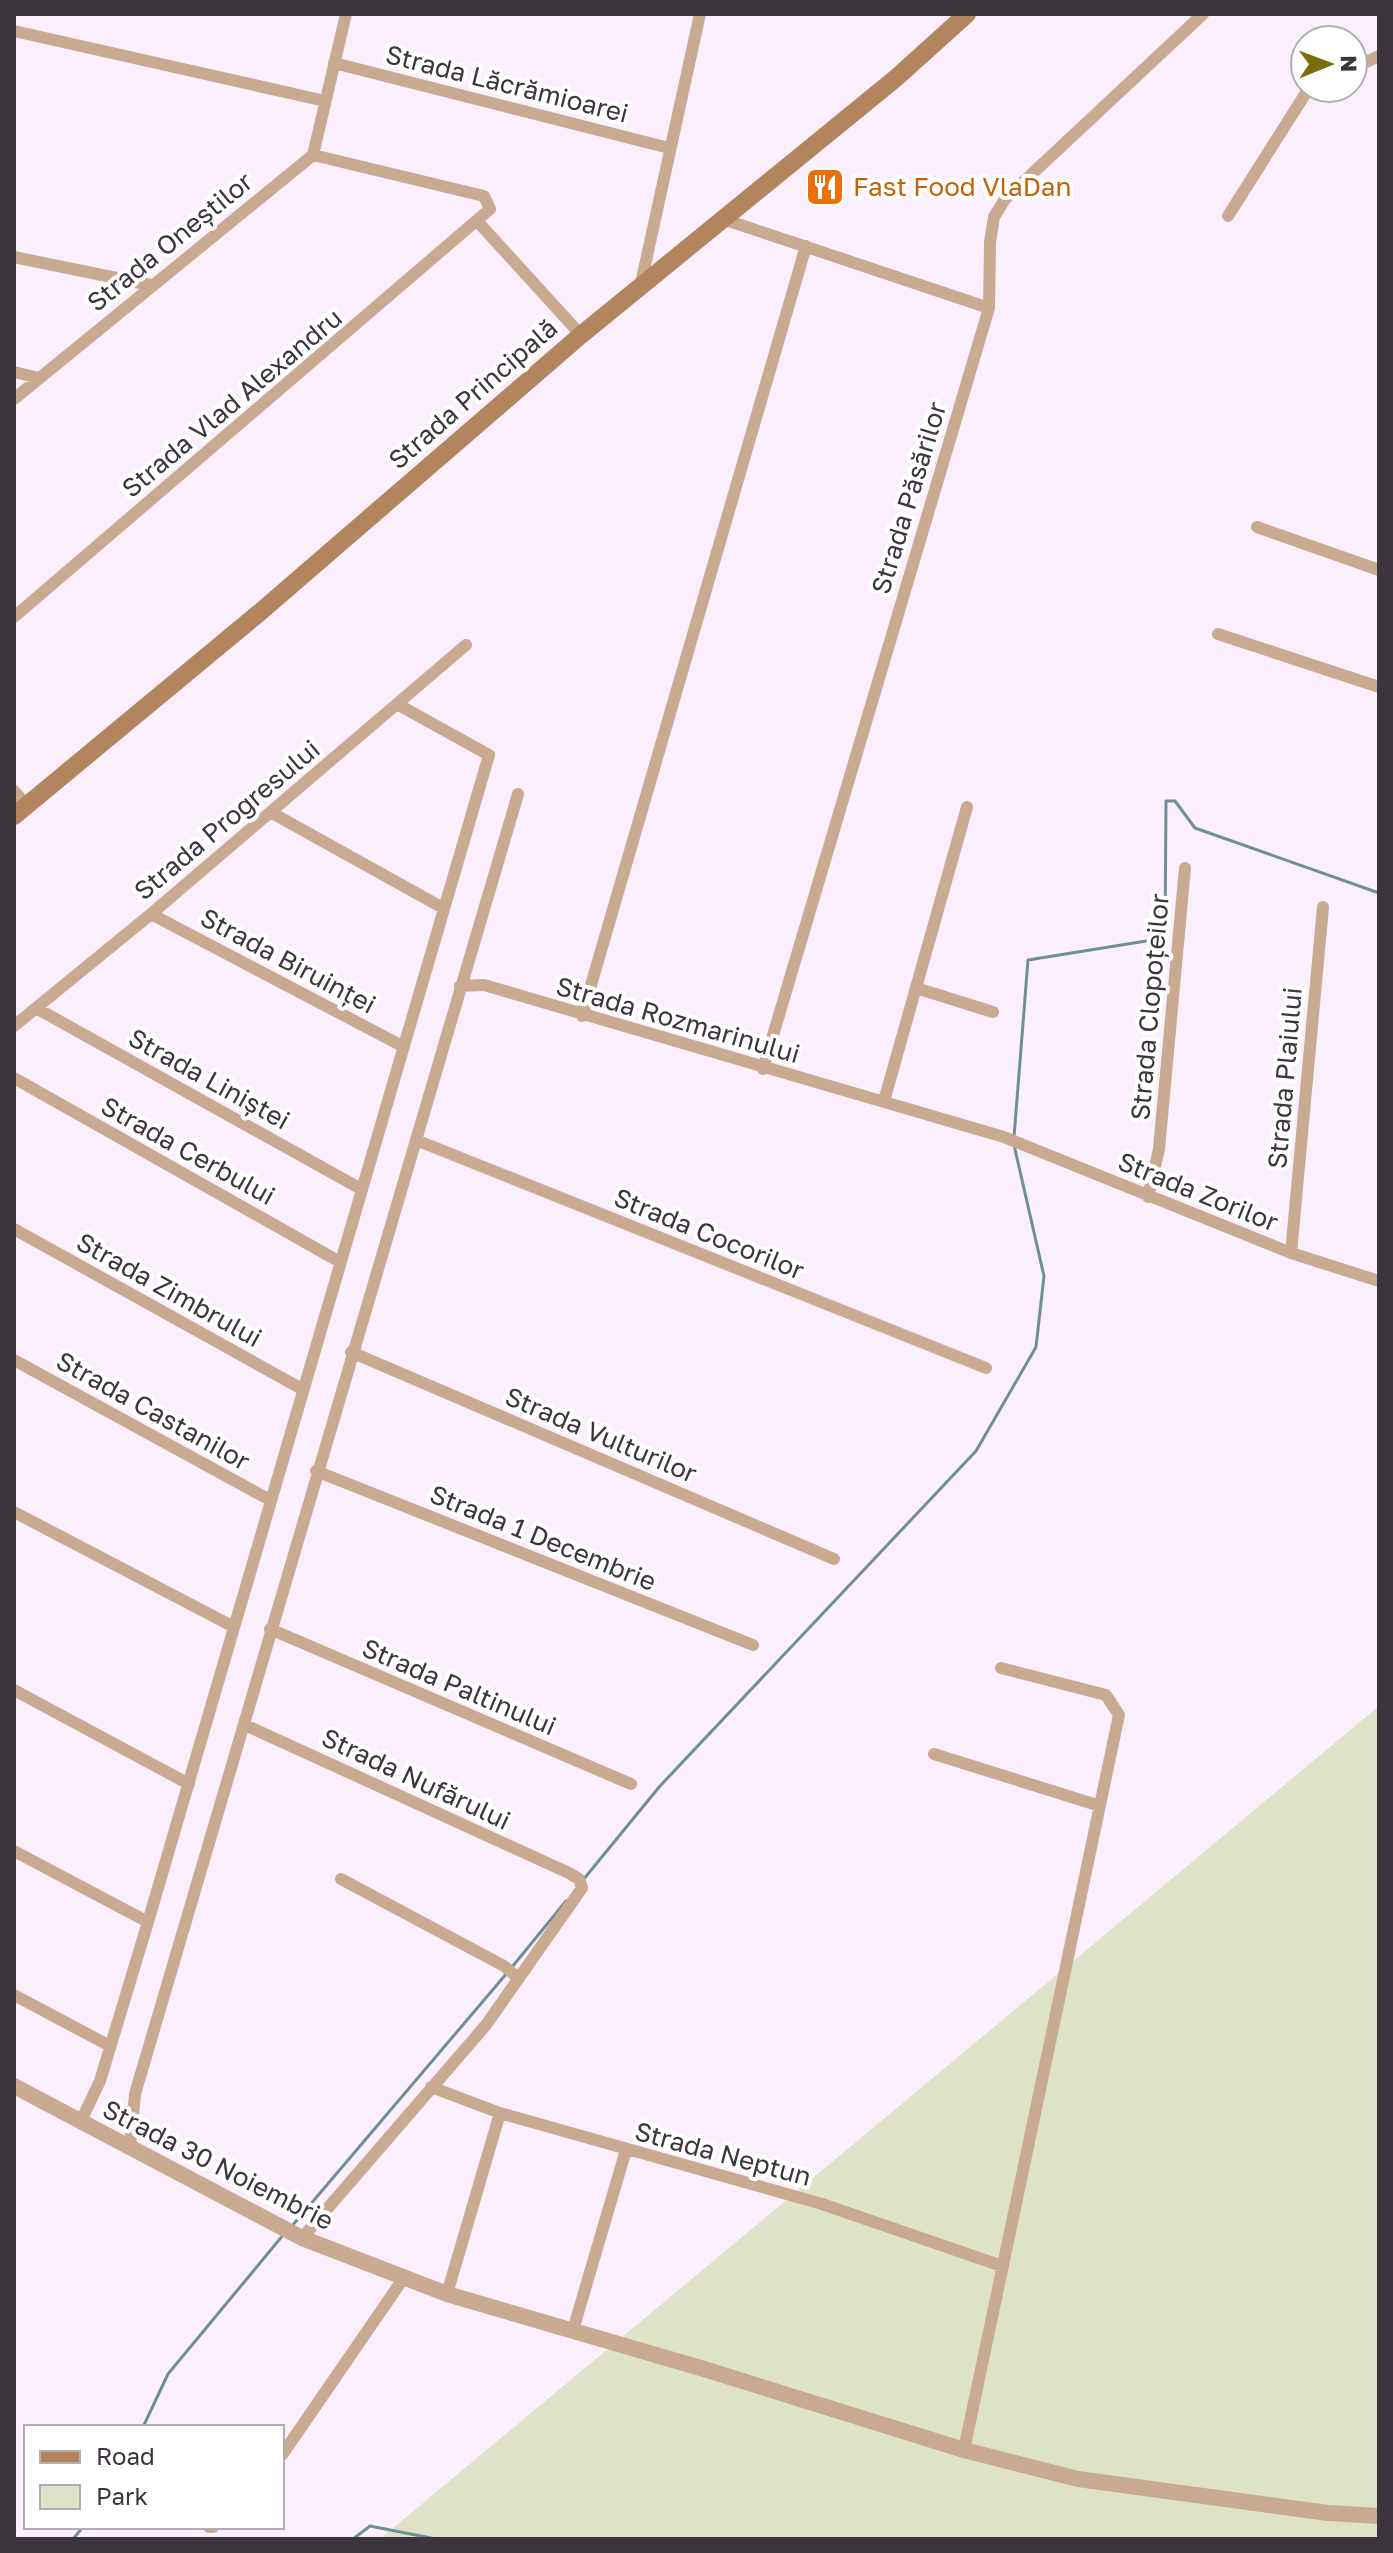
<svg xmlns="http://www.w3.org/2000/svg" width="1393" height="2553" viewBox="0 0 1393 2553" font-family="'Golos Text',sans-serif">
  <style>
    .green { fill: #dee2c7 }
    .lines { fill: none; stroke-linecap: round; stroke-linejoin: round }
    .stream { stroke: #6f8f98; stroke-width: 3 }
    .minor { stroke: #c9aa90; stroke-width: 12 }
    .tertiary { stroke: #c9aa90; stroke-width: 16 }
    .secondary { stroke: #b2855e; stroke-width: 18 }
    .labels { text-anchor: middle; stroke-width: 8; stroke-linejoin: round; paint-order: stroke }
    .street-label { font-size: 26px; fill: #3d353e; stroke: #fff }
    .food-label { font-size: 26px; fill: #c56008; stroke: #fff; text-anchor: start }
  </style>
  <rect width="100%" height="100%" fill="#fbeffe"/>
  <!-- green -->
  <path class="green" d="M 1379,1706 L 1379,2539 L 380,2539 Z"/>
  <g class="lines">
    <!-- stream -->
    <path class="stream" d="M 1014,1137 L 1028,960 L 1165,938 L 1166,801 L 1175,801 L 1195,828 L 1379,893
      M 583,1880 L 660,1786 L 976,1451 L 1036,1347 L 1044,1276 L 1014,1145
      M 512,1967 L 566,1901
      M 292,2226 L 507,1973
      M 143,2427 L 168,2374 L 284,2234
      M 73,2539 L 83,2527
      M 353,2539 L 370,2526 L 436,2539"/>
    <!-- minor -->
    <path class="minor" d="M 14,31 L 325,101
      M 334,63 L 669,148
      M 1353,68 L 1379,56
      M 1228,216 L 1309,88
      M 723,219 L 989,308
      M 478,222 L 581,335
      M 14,257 L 151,285
      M 640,288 L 700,14
      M 14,372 L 39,378
      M 14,399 L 313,155 L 346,14
      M 1257,527 L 1379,570
      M 14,617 L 490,209 L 484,196 L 313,155
      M 1218,634 L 1379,687
      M 14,791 L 27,806
      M 272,813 L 443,908
      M 151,914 L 404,1047
      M 460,986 L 484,985 L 1004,1137 L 1291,1253 L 1379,1281
      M 916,988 L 993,1012
      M 36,1008 L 361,1189
      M 582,1016 L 806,246
      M 14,1026 L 151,914 L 466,645
      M 763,1069 L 989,308 L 990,242 L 994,217 L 1005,199 L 1203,14
      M 14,1078 L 340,1262
      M 884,1101 L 967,807
      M 416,1140 L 986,1368
      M 1148,1197 L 1159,1149 L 1185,868
      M 14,1229 L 302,1389
      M 1291,1253 L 1323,907
      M 351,1352 L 834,1559
      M 14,1360 L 270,1500
      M 316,1471 L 753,1645
      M 14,1512 L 232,1626
      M 270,1629 L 631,1784
      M 14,1690 L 189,1784
      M 245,1725 L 569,1873 L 579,1879 L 582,1888 L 486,2025 L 302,2238
      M 934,1754 L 1100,1806
      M 14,1851 L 148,1922
      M 341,1879 L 504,1966 L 517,1977
      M 14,1995 L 110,2046
      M 431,2087 L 500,2113 L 822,2204 L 1002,2266
      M 81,2121 L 100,2081 L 148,1922 L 489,755 L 397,704
      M 130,2147 L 135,2094 L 518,794
      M 447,2294 L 500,2113
      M 573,2330 L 626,2150
      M 964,2450 L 1119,1715 L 1106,1695 L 1001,1668
      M 282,2455 L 403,2279
      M 209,2527 L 213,2527"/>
    <!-- tertiary -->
    <path class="tertiary" d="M 14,2086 L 302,2238 L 447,2294 L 704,2369 L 964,2450 L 1078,2479 L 1328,2513 L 1379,2516"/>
    <!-- secondary -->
    <path class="secondary" d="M 14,816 L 259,613 L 581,335 L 896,78 L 967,14"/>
  </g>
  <!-- icons -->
  <defs>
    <g id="restaurant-square" transform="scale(2)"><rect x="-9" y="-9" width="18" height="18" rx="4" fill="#e8710a" stroke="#fff"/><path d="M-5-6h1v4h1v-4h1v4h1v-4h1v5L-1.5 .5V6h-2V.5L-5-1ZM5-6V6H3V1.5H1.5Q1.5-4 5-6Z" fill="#fff"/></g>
  </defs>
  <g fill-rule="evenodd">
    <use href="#restaurant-square" x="825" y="187"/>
  </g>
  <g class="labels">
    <!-- street labels -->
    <g class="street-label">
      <text transform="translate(507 84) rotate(14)" y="9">Strada Lăcrămioarei</text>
      <text transform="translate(170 242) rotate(-39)" y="9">Strada Oneștilor</text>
      <text transform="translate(473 394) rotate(-41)" y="9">Strada Principală</text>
      <text transform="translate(232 403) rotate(-40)" y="9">Strada Vlad Alexandru</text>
      <text transform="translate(909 498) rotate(-73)" y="9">Strada Păsărilor</text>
      <text transform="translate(227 820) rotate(-40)" y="9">Strada Progresului</text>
      <text transform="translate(288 961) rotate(28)" y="9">Strada Biruinței</text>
      <text transform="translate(1150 1007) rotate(-85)" y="9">Strada Clopoțeilor</text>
      <text transform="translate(678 1020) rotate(16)" y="9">Strada Rozmarinului</text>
      <text transform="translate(1285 1078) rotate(-85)" y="9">Strada Plaiului</text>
      <text transform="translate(209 1079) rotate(29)" y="9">Strada Liniștei</text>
      <text transform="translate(188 1151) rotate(29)" y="9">Strada Cerbului</text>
      <text transform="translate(1198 1192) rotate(22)" y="9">Strada Zorilor</text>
      <text transform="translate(709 1234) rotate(22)" y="9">Strada Cocorilor</text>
      <text transform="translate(169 1290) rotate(29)" y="9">Strada Zimbrului</text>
      <text transform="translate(153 1411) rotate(29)" y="9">Strada Castanilor</text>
      <text transform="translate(601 1435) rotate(23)" y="9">Strada Vulturilor</text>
      <text transform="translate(543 1538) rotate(22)" y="9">Strada 1 Decembrie</text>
      <text transform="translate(459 1687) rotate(23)" y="9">Strada Paltinului</text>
      <text transform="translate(416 1779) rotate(25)" y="9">Strada Nufărului</text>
      <text transform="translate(723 2154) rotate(15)" y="9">Strada Neptun</text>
      <text transform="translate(218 2165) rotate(27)" y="9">Strada 30 Noiembrie</text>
    </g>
    <!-- food labels -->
    <g class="food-label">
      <text x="853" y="196">Fast Food VlaDan</text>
    </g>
  </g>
  <!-- border -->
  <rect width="1393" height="2553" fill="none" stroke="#3d353e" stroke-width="32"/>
  <!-- legend -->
  <rect x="24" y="2425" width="260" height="104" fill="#ffffff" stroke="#b1aeb2" stroke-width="2"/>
  <rect x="40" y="2451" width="40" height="12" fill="#b2855e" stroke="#b1aeb2" stroke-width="2"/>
  <text x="96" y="2465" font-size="24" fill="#3d353e">Road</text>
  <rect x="40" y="2485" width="40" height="24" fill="#dee2c7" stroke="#b1aeb2" stroke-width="2"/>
  <text x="96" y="2505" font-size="24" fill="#3d353e">Park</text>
  <!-- north arrow -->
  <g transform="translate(1329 64) rotate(89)"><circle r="38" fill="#ffffff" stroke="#b1aeb2" stroke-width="2"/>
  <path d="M0-6L14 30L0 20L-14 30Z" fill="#7b6d09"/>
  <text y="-12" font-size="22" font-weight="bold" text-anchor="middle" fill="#3d353e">N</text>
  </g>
</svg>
